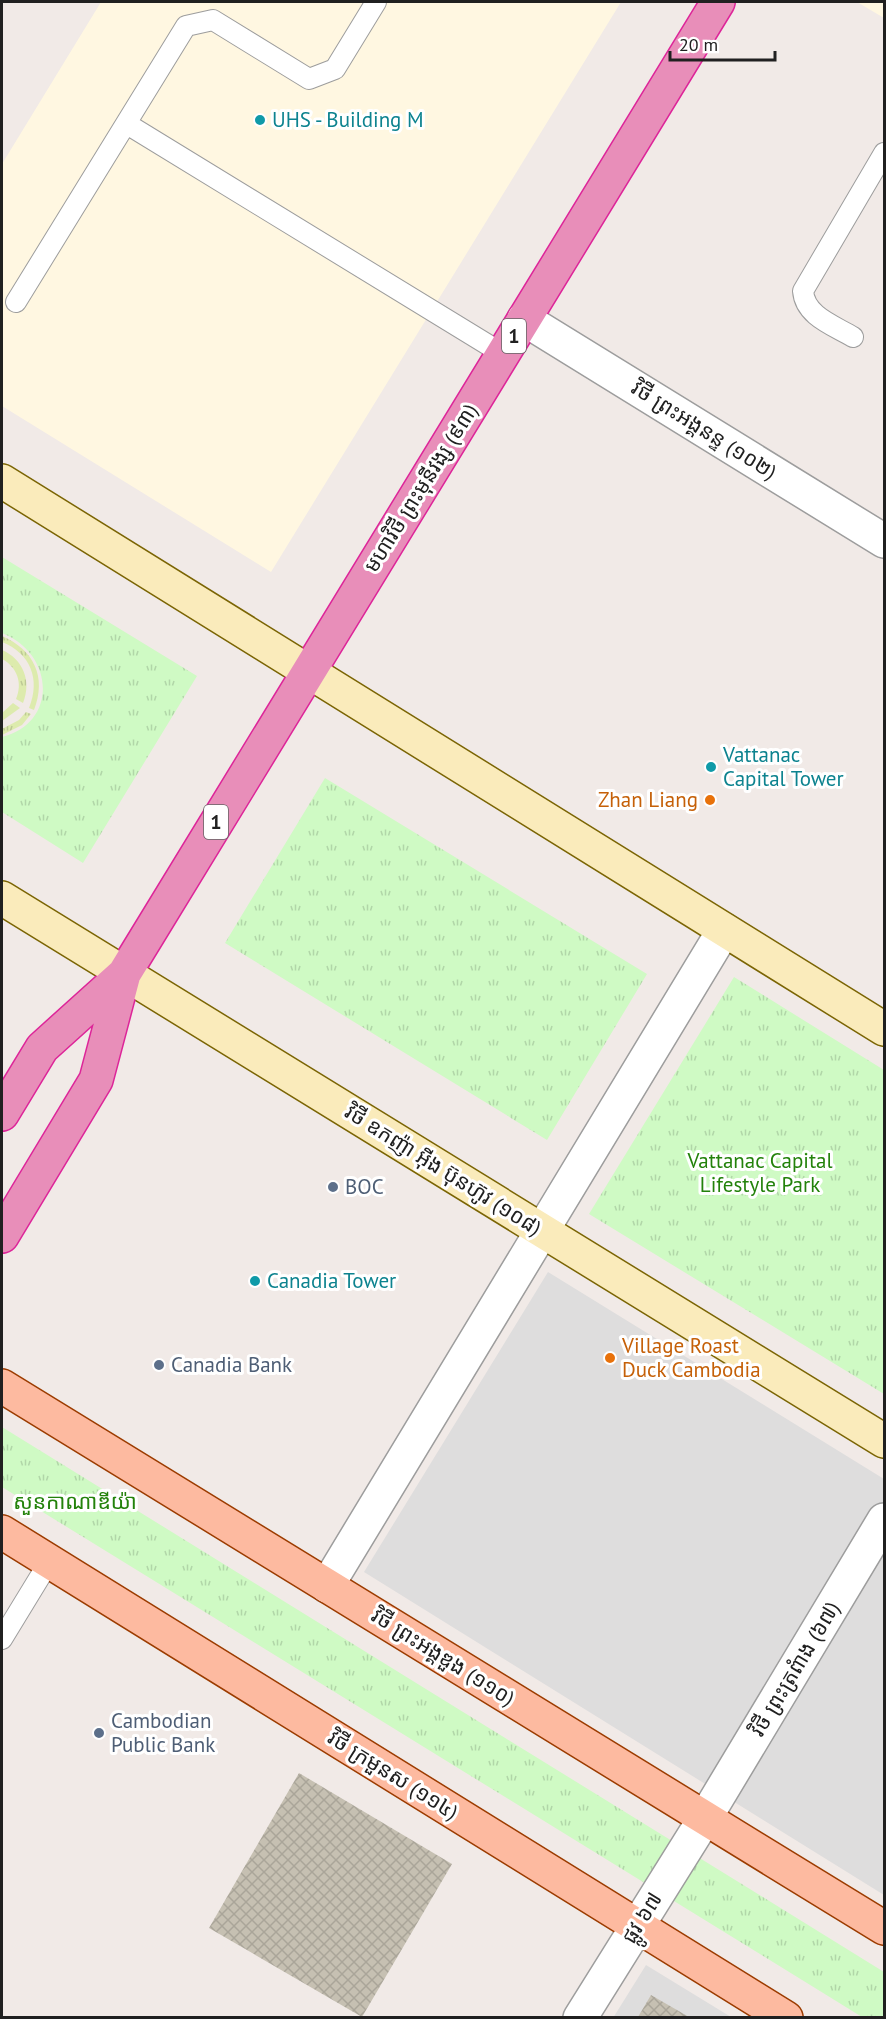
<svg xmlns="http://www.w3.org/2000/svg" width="886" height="2019" viewBox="0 0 886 2019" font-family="'PT Sans','Noto Sans Khmer',sans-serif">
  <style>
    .residential { fill: #dedddd }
    .education { fill: #fff7e1 }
    .construction { fill: url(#construction-cross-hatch) }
    .grass { fill: url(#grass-tufts) }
    .park { fill: url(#park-tufts) }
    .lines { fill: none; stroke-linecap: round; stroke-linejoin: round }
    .lane-casing { stroke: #9d9d9d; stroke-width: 22 }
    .street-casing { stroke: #9d9d9d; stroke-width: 36 }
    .secondary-casing { stroke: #7b6504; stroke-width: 36 }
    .primary-casing { stroke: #9c3c00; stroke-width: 36 }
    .highway-casing { stroke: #dd2599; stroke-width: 36 }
    .lane { stroke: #fff; stroke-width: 20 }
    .street { stroke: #fff; stroke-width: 33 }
    .secondary { stroke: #faebbb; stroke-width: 33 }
    .primary { stroke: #fdbaa0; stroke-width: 33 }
    .highway { stroke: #e88eb9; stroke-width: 33 }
    .culture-dot { fill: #0f9aa8; stroke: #fff; stroke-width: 2 }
    .food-dot { fill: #e8710a; stroke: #fff; stroke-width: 2 }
    .service-dot { fill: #5c6f8a; stroke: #fff; stroke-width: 2 }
    .labels { text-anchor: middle; stroke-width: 6; stroke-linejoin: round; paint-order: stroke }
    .shield { fill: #fff; stroke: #636363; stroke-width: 1.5 }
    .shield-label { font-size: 20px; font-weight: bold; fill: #202020 }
    .culture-label { font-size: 21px; fill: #0d838f; stroke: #fff; text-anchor: start }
    .street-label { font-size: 21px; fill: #202020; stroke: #fff }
    .food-label { font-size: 21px; fill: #c56008; stroke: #fff; text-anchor: end }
    .park-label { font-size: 21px; fill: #23820b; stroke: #fff }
    .service-label { font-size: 21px; fill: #4e5e75; stroke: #fff; text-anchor: start }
  </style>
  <defs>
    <pattern id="construction-cross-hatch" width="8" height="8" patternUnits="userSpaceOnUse" patternTransform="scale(1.5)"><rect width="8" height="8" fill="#c6c0b2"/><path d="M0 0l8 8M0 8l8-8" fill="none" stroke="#aaa599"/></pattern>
    <pattern id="grass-tufts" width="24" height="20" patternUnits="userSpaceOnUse" patternTransform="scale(1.5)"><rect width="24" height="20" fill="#ddebad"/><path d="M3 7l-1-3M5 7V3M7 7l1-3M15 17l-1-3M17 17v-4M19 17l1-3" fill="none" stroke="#bdc995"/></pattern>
    <pattern id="park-tufts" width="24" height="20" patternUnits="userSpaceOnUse" patternTransform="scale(1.5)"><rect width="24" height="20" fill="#cffac4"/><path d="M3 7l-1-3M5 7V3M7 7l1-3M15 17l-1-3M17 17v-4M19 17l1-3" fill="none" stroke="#b1d6a8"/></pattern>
  </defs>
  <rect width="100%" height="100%" fill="#f1eae7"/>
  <!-- residential -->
  <path class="residential" d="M 548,1272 L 884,1479 L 884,1895 L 364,1572 Z
    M 646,1965 L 731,2017 L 613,2018 Z"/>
  <!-- education -->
  <path class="education" d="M 101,2 L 621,2 L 271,572 L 2,406 L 2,164 Z
    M 857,2 L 884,2 L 884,18 Z"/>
  <!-- construction -->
  <path class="construction" d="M 299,1773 L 452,1864 L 362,2017 L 209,1928 Z
    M 651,1995 L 689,2017 L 638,2017 Z"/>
  <!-- grass -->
  <path class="grass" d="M 2,636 C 34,650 47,677 34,710 L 29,708 C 41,679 30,653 2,642 Z
    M 2,650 C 23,659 32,681 23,703 L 16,699 C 23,683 17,667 2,659 Z
    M 13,703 L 20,708 L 2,721 L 2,713 Z
    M 26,712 L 31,714 L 22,725 L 2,735 L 2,729 L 19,720 Z"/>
  <!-- park -->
  <path class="park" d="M 2,557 L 197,676 L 83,863 L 2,812 L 2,737 C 58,723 55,654 2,633 Z
    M 325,778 L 647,974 L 547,1140 L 225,943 Z
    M 734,977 L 884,1070 L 884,1394 L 589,1214 Z
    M 2,1427 L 884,1972 L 884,2017 L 862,2017 L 2,1487 Z"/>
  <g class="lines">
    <!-- lane casing -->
    <g class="lane-casing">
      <path id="lane" d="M 127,124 L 503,354
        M 16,302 L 186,26 L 213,20 L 309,79 L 335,69 L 376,2
        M 853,337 C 833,325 805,316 803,291 L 884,153
        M 2,1639 L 49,1562"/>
    </g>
    <!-- street casing -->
    <g class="street-casing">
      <path id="street" d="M 524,319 L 884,541
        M 327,1586 L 724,930
        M 580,2018 L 705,1818 L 884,1520"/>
    </g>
    <!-- secondary casing -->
    <g class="secondary-casing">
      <path id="secondary" d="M 2,481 L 884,1029
        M 2,898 L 884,1441"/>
    </g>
    <!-- primary casing -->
    <g class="primary-casing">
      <path id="primary" d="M 2,1386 L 884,1928
        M 2,1532 L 786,2018"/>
    </g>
    <!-- highway casing -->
    <g class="highway-casing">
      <path id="highway" d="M 2,1114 L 42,1048 L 124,974 L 718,2
        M 2,1236 L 96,1080 L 124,974"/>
    </g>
    <!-- lane -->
    <use href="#lane" class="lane"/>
    <!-- street -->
    <use href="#street" class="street"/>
    <!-- secondary -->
    <use href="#secondary" class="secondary"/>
    <!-- primary -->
    <use href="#primary" class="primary"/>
    <!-- highway -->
    <use href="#highway" class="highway"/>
  </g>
  <!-- markers -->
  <g class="culture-dot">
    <circle cx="260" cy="120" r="6"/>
    <circle cx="711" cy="767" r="6"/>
    <circle cx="255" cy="1281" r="6"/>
  </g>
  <g class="food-dot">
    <circle cx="710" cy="800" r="6"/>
    <circle cx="610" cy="1358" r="6"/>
  </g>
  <g class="service-dot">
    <circle cx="333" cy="1187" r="6"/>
    <circle cx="159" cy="1365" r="6"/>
    <circle cx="99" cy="1733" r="6"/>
  </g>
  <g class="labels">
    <!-- shield labels -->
    <g class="shield">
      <rect x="502" y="319" width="24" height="34" rx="4.5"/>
      <rect x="204" y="805" width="24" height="34" rx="4.5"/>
    </g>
    <g class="shield-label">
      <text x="514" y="343">1</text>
      <text x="216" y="829">1</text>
    </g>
    <!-- culture labels -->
    <g class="culture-label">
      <text x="272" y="127">UHS - Building M</text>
      <text x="723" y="762">Vattanac<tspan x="723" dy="24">Capital Tower</tspan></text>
      <text x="267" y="1288">Canadia Tower</text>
    </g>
    <!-- street labels -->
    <g class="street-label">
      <text transform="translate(704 430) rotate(32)" y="7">វិថី ព្រះអង្គនន្ទ (១០២)</text>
      <text transform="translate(421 488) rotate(-58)" y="7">មហាវិថី ព្រះមុនីវង្ស (៩៣)</text>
      <text transform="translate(443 1170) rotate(32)" y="7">វិថី ឧកញ៉ា អ៊ីង ប៊ុនហ៊ូវ (១០៨)</text>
      <text transform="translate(443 1657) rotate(32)" y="7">វិថី ព្រះអង្គឌួង (១១០)</text>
      <text transform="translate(795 1669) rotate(-59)" y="7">វិថី ព្រះត្រពំាង (៦៧)</text>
      <text transform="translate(393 1775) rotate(32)" y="7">វិថី ក្រមួនស (១១៤)</text>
      <text transform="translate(642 1918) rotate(-58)" y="7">ផ្លូវ ៦៧</text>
    </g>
    <!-- food labels -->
    <g class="food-label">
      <text x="698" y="807">Zhan Liang</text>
      <text x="622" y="1353" text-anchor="start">Village Roast<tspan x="622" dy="24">Duck Cambodia</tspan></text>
    </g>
    <!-- park labels -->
    <g class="park-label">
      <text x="760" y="1168">Vattanac Capital<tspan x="760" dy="24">Lifestyle Park</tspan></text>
      <text x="75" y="1509">សួនកាណាឌីយ៉ា</text>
    </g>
    <!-- service labels -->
    <g class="service-label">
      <text x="345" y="1194">BOC</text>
      <text x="171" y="1372">Canadia Bank</text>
      <text x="111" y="1728">Cambodian<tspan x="111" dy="24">Public Bank</tspan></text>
    </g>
  </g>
  <!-- border -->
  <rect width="886" height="2019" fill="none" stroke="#202020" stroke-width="6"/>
  <!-- scale -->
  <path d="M670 51v9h105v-9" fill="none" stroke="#202020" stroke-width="3"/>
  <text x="679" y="51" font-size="18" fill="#202020" stroke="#ffffff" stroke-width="4.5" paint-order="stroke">20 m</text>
</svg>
